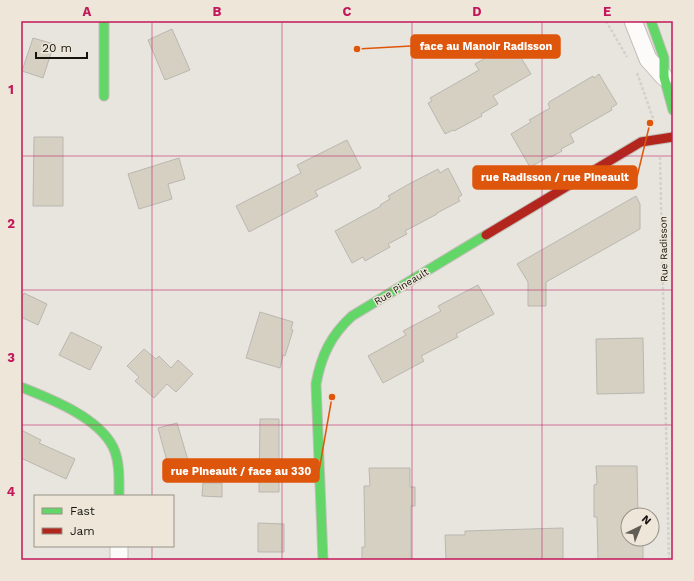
<svg xmlns="http://www.w3.org/2000/svg" width="694" height="581" viewBox="0 0 694 581" font-family="'Work Sans',sans-serif">
  <style>
    .building { fill: #d6d0c3; stroke: #b9b7b1 }
    .lines { fill: none; stroke-linecap: round; stroke-linejoin: round }
    .street-casing { stroke: #c2beb9; stroke-width: 19 }
    .fast-casing { stroke: #c2beb9; stroke-width: 11 }
    .jam-casing { stroke: #c2beb9; stroke-width: 11 }
    .path { stroke: #d1d1cf; stroke-width: 2.5; stroke-dasharray: 3 2; stroke-linecap: butt }
    .street { stroke: #fcfbfa; stroke-width: 17 }
    .fast { stroke: #63d668; stroke-width: 9 }
    .jam { stroke: #b3261e; stroke-width: 9 }
    .grid { fill: none; stroke: #c2185b; stroke-width: 1; stroke-opacity: 0.55 }
    .labels { text-anchor: middle; stroke-width: 3; stroke-linejoin: round; paint-order: stroke }
    .street-label { font-size: 10px; fill: #16140f; stroke: #ede6d9 }
    .leader { fill: none; stroke: #de560c; stroke-width: 1.5 }
    .callout-dot { fill: #de560c; stroke: #ede6d9; stroke-width: 1.5 }
    .callout { fill: #de560c; stroke: #de560c; stroke-width: 1.5 }
    .callout-label { font-size: 11px; text-anchor: middle; font-weight: bold; fill: #fff }
    .neatline { fill: none; stroke: #c2185b; stroke-width: 1.5 }
    .grid-label { font-size: 13px; text-anchor: middle; font-weight: bold; fill: #c2185b }
  </style>
  <rect width="100%" height="100%" fill="#e8e5de"/>
  <!-- building -->
  <path class="building" d="M 172,29 L 190,70 L 165,80 L 148,40 Z
    M 33,38 L 54,44 L 43,78 L 22,71 Z
    M 512,43 L 531,74 L 493,96 L 498,104 L 481,114 L 482,116 L 454,131 L 453,130 L 445,134 L 428,103 L 432,101 L 430,98 L 479,70 L 475,64 Z
    M 599,74 L 617,104 L 611,108 L 612,110 L 570,134 L 574,142 L 561,149 L 562,151 L 551,157 L 550,156 L 530,167 L 511,134 L 531,122 L 529,120 L 550,108 L 548,104 L 549,103 L 549,102 L 593,76 L 594,78 Z
    M 34,137 L 63,137 L 63,206 L 33,206 Z
    M 347,140 L 361,168 L 315,191 L 318,196 L 249,232 L 236,206 L 301,173 L 297,165 Z
    M 179,158 L 185,179 L 168,184 L 172,199 L 139,209 L 128,174 Z
    M 448,168 L 462,195 L 458,198 L 460,201 L 437,213 L 437,214 L 405,231 L 407,234 L 388,244 L 390,247 L 365,261 L 363,257 L 352,263 L 335,231 L 381,206 L 380,205 L 390,199 L 388,196 L 409,184 L 438,169 L 440,173 Z
    M 636,196 L 640,204 L 640,229 L 546,282 L 546,306 L 528,306 L 528,282 L 517,264 Z
    M 478,285 L 494,314 L 456,334 L 458,337 L 421,356 L 424,361 L 383,383 L 368,356 L 406,335 L 403,331 L 441,311 L 438,306 Z
    M 24,293 L 47,304 L 38,325 L 21,317 L 21,301 Z
    M 260,312 L 293,322 L 291,329 L 293,330 L 285,356 L 283,355 L 280,368 L 246,358 Z
    M 71,332 L 102,347 L 90,370 L 59,355 Z
    M 643,338 L 644,393 L 597,394 L 596,339 Z
    M 144,349 L 156,359 L 159,356 L 171,368 L 178,360 L 193,374 L 176,392 L 167,384 L 154,398 L 135,381 L 139,377 L 127,366 Z
    M 260,419 L 279,419 L 279,492 L 259,492 Z
    M 177,423 L 190,467 L 170,472 L 158,428 Z
    M 21,430 L 41,440 L 39,443 L 75,459 L 66,479 L 21,458 Z
    M 596,466 L 637,466 L 638,515 L 628,515 L 628,539 L 643,539 L 643,560 L 598,560 L 597,517 L 594,517 L 594,485 L 597,484 Z
    M 369,468 L 410,468 L 410,487 L 415,487 L 415,506 L 411,506 L 411,560 L 362,560 L 362,547 L 365,547 L 364,486 L 370,486 Z
    M 203,483 L 222,483 L 222,497 L 202,496 Z
    M 258,523 L 284,524 L 284,552 L 258,552 Z
    M 563,528 L 563,560 L 446,560 L 445,535 L 465,535 L 465,531 Z"/>
  <g class="lines">
    <!-- street casing -->
    <g class="street-casing">
      <path id="street" d="M 633,21 L 648,59 L 664,77
        M 119,560 L 119,546"/>
    </g>
    <!-- fast casing -->
    <g class="fast-casing">
      <path id="fast" d="M 104,21 L 104,96
        M 651,21 L 664,58 L 664,77 L 673,110
        M 21,387 C 51,399 98,417 113,447 C 120,461 119,480 119,496
        M 323,560 L 316,384 C 321,356 331,335 352,316 L 486,235"/>
    </g>
    <!-- jam casing -->
    <g class="jam-casing">
      <path id="jam" d="M 486,235 L 641,142 L 673,137"/>
    </g>
    <!-- path -->
    <path class="path" d="M 606,21 L 627,57
      M 637,73 L 654,121
      M 660,157 L 669,560"/>
    <!-- street -->
    <use href="#street" class="street"/>
    <!-- fast -->
    <use href="#fast" class="fast"/>
    <!-- jam -->
    <use href="#jam" class="jam"/>
  </g>
  <!-- grid -->
  <path class="grid" d="M 152,21 L 152,496M 282,21 L 282,560M 412,21 L 412,560M 542,21 L 542,560M 21,156 L 673,156M 21,290 L 673,290M 21,425 L 673,425M 152,546 L 152,560"/>
  <g class="labels">
    <!-- street labels -->
    <g class="street-label">
      <text transform="translate(663 249) rotate(-91)" y="4">Rue Radisson</text>
      <text transform="translate(401 286) rotate(-31)" y="4">Rue Pineault</text>
    </g>
  </g>
  <!-- callouts -->
  <path class="leader" d="M357 49L411 46M650 123L637 177M332 397L319 471"/>
  <g class="callout-dot">
    <circle cx="357" cy="49" r="4"/>
    <circle cx="650" cy="123" r="4"/>
    <circle cx="332" cy="397" r="4"/>
  </g>
  <g class="callout">
    <rect x="411" y="35" width="149" height="23" rx="4"/>
    <rect x="473" y="166" width="164" height="23" rx="4"/>
    <rect x="163" y="459" width="156" height="23" rx="4"/>
  </g>
  <g class="callout-label">
    <text x="486" y="50">face au Manoir Radisson</text>
    <text x="555" y="181">rue Radisson / rue Pineault</text>
    <text x="241" y="475">rue Pineault / face au 330</text>
  </g>
  <!-- border -->
  <rect width="694" height="581" fill="none" stroke="#ede6d9" stroke-width="44"/>
  <!-- legend -->
  <rect x="34" y="495" width="140" height="52" fill="#ede6d9" stroke="#979288"/>
  <rect x="42" y="508" width="20" height="6" fill="#63d668" stroke="#979288"/>
  <text x="70" y="515" font-size="12" fill="#16140f">Fast</text>
  <rect x="42" y="528" width="20" height="6" fill="#b3261e" stroke="#979288"/>
  <text x="70" y="535" font-size="12" fill="#16140f">Jam</text>
  <!-- north arrow -->
  <g transform="translate(640 527) rotate(43)"><circle r="19" fill="#ede6d9" stroke="#979288"/>
  <path d="M0-3L7 15L0 10L-7 15Z" fill="#605d57"/>
  <text y="-6" font-size="11" font-weight="bold" text-anchor="middle" fill="#16140f">N</text>
  </g>
  <!-- scale -->
  <path d="M36 52v6h51v-6" fill="none" stroke="#16140f" stroke-width="2"/>
  <text x="42" y="52" font-size="12" fill="#16140f" stroke="#ede6d9" stroke-width="3" paint-order="stroke">20 m</text>
  <rect x="22" y="22" width="650" height="537" class="neatline"/>
  <g class="grid-label">
    <text x="87" y="16">A</text>
    <text x="217" y="16">B</text>
    <text x="347" y="16">C</text>
    <text x="477" y="16">D</text>
    <text x="607" y="16">E</text>
    <text x="11" y="94">1</text>
    <text x="11" y="228">2</text>
    <text x="11" y="362">3</text>
    <text x="11" y="496">4</text>
  </g>
</svg>
